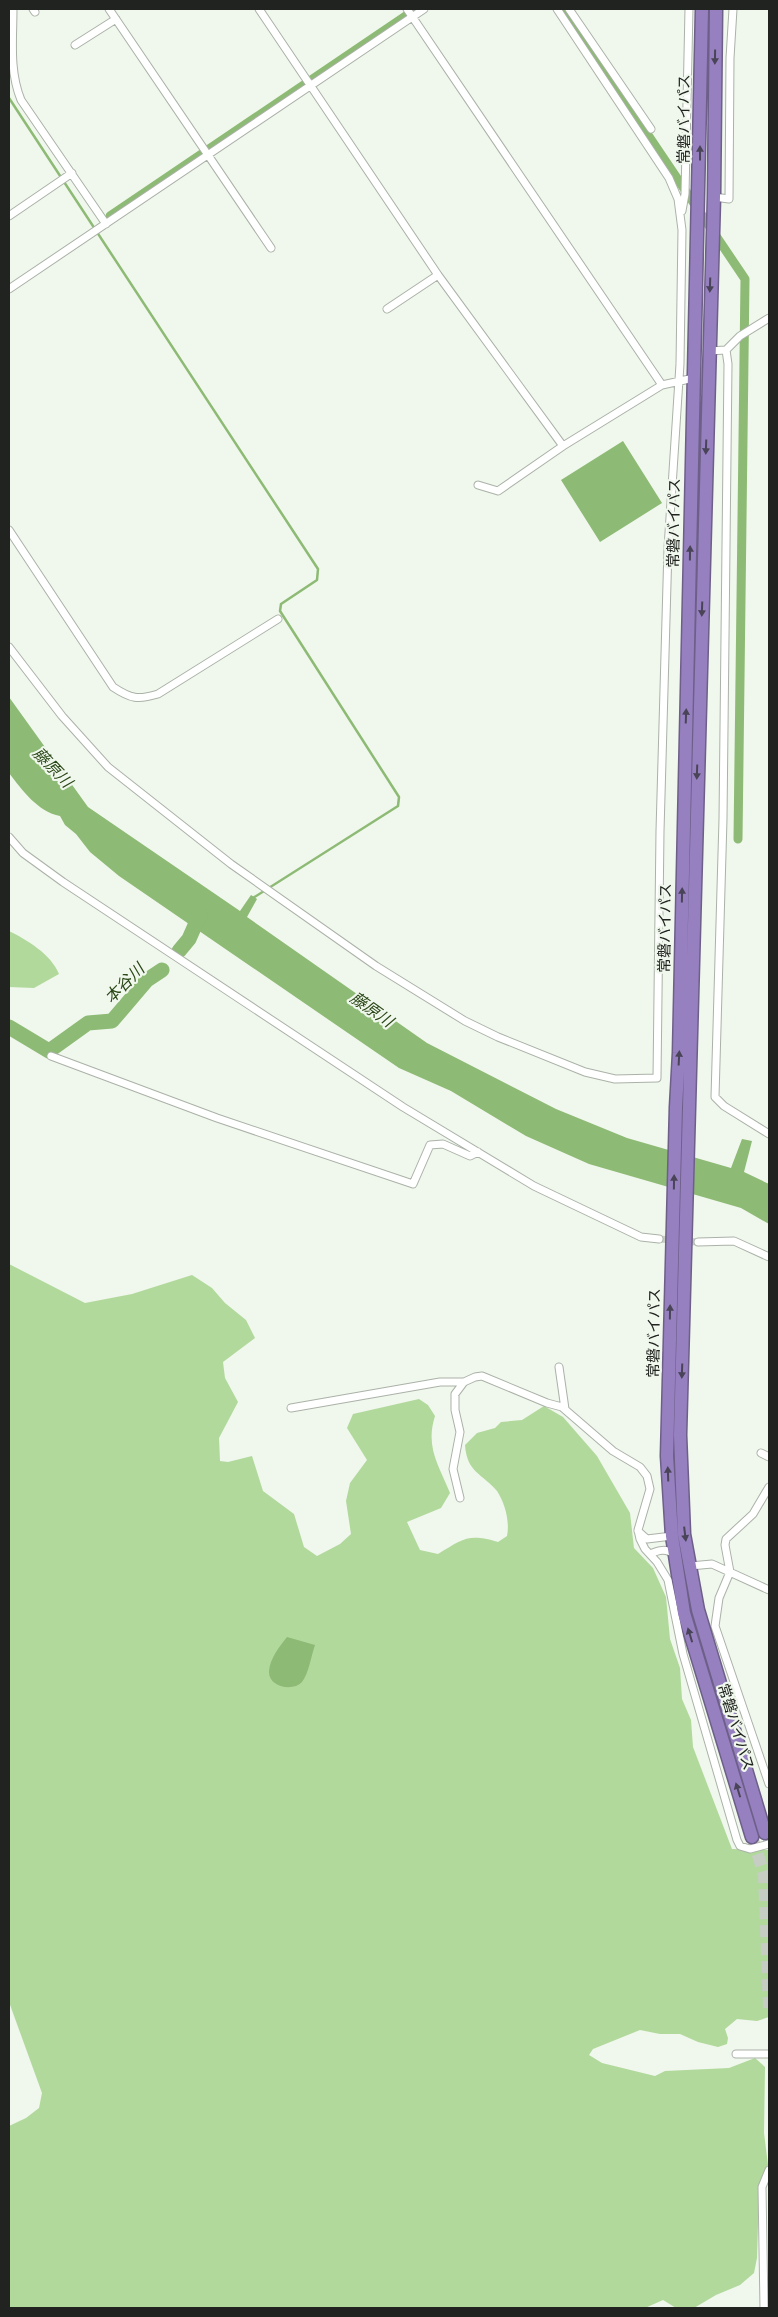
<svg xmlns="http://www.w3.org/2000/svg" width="778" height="2317" viewBox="0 0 778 2317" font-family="Jost,'Noto Sans JP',sans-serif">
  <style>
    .green { fill: #b1d99c }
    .water { fill: #8dba74 }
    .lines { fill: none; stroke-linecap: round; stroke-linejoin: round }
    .stream { stroke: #8dba74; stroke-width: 2.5 }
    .canal { stroke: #8dba74; stroke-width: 9 }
    .river { stroke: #8dba74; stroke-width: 15 }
    .street-tunnel { stroke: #c6cdc3; stroke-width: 7; stroke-dasharray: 7 3.5; stroke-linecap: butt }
    .highway-tunnel { stroke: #c6cdc3; stroke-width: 12; stroke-dasharray: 12 6; stroke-linecap: butt }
    .street-casing { stroke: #abb2a8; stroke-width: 9 }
    .highway-casing { stroke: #6d5f88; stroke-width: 15 }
    .street { stroke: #fff; stroke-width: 7 }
    .highway { stroke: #9680c0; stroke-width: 12 }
    .oneway { fill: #494457 }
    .labels { text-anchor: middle; stroke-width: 4.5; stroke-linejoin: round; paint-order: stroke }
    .street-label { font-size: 15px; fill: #20231f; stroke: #f0f7ec }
    .water-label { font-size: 16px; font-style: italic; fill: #2a4717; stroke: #f0f7ec }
  </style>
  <rect width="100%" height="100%" fill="#f0f7ec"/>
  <!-- green -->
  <path class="green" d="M 9,931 C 27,940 51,954 59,974 L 34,988 L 9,987 Z
    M 9,1264 L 85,1303 L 132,1294 L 192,1275 L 212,1288 L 225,1303 L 246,1320 L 255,1338 L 223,1362 L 225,1378 L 238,1402 L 219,1438 L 220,1461 L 228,1462 L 252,1456 L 263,1491 L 294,1514 L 304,1547 L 317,1556 L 340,1544 L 351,1534 L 346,1501 L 350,1483 L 367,1460 L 347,1428 L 353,1414 L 419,1399 L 428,1405 L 435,1416 C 425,1447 439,1466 450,1493 L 441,1508 L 407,1522 L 420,1550 L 438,1554 C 463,1539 468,1533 498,1542 L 507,1536 C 510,1522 505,1503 497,1491 C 482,1473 467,1473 465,1445 L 477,1433 L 495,1428 L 501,1422 L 522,1420 L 544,1406 L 563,1417 L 597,1456 L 630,1513 L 634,1548 L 653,1568 L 666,1597 L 670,1639 L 680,1668 L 682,1699 L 691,1720 L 693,1747 L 732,1849 L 769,1850 L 769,2017 L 757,2021 L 737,2019 L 725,2029 L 728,2038 L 727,2044 L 718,2047 L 698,2042 L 680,2034 L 660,2034 L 640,2030 L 593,2049 L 589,2055 L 602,2063 L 655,2076 L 665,2071 L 729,2068 L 755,2058 L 765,2067 L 764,2133 L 768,2165 L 760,2181 L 759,2192 L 757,2258 L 754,2273 L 740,2285 L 716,2295 L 694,2308 L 676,2308 L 663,2300 L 645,2308 L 9,2308 L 9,2126 L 26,2118 L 39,2108 L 42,2093 L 9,2002 Z"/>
  <!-- water -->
  <path class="water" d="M 623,441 L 662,503 L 600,542 L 561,480 Z
    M 9,697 L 88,807 L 240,911 L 251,895 L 257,899 L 247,917 L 427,1043 L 556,1109 L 627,1138 L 731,1168 L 742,1139 L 752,1141 L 744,1172 L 769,1184 L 769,1224 L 741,1208 L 589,1164 L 526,1136 L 451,1091 L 399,1068 L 119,876 L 90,852 L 76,834 L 65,825 L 60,816 C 38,812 22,790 9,773 Z
    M 287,1637 L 315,1645 C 311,1656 309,1673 302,1682 C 293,1692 268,1687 269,1671 C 270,1658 280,1646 287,1637 Z"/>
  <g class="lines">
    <!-- stream -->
    <path class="stream" d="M 9,98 L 318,569 L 317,580 L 281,604 L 280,611 L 399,797 L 398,806 L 253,898"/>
    <!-- canal -->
    <path class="canal" d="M 563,9 L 745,279 L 738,839
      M 110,216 L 416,9"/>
    <!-- river -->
    <path class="river" d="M 179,951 L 189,939 L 200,914
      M 9,1027 L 49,1051 L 88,1023 L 112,1021 L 147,980 L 162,970"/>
    <!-- street-tunnel -->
    <path class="street-tunnel" d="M 659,1239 L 698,1242"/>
    <!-- highway-tunnel -->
    <path class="highway-tunnel" d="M 752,1837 L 764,1874 L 769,2008"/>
    <!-- street casing -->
    <g class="street-casing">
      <path id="street" d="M 13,9 C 13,39 9,71 21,100 L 106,224
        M 33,9 L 35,12
        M 109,9 L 271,248
        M 259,9 L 438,275 L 563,446
        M 407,9 L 662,385
        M 569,9 L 651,129
        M 75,45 L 116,19
        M 714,197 L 729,199 L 730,58 L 733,9
        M 682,211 L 685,194 L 689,9
        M 9,216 L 72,173
        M 9,289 L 424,9
        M 387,309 L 438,275
        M 726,350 L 728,364 L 723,819 L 715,1097 L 724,1106 L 769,1134
        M 708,351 L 726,350 L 740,336 L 769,318
        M 478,485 L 498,491 L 563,446 L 662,385 L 694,378
        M 9,530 L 113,687 C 131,699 138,700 158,694 L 278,619
        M 9,647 L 62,716 L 108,767 L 231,864 L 376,966 L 465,1021 L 498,1037 L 585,1072 L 615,1079 L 657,1078 L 660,831 L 668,548 L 680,364 L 682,230 L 678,199 L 669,178 L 557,9
        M 9,837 L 23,853 L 63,882 L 403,1107 L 534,1186 L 641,1237 L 659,1239
        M 51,1056 L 217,1118 L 413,1184 L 430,1145 L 443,1144 L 470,1156 L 478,1152
        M 698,1242 L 734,1241 L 769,1257
        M 559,1367 L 565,1409
        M 291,1408 L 440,1382 L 464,1382
        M 761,1453 L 769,1457
        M 769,1487 L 753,1514 L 726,1539 L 725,1545 L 730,1572 L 719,1598 L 715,1626 L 769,1784
        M 460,1498 L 453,1469 L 460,1432 L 455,1410 L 455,1394 L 464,1382 L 475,1377 L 482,1376 L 547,1403 L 562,1407 L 613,1451 L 640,1467 L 647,1476 L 650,1489 L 638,1530 L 640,1539 L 645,1549 L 657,1562 L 668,1580 L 683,1654 L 737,1840 L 740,1846 L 750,1849 L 769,1844
        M 638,1531 L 647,1539 L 672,1536
        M 650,1554 C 659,1550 666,1548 675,1555
        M 690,1566 L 712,1564 L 769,1590
        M 736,2054 L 769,2054
        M 764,2308 L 762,2187 L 769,2170"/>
    </g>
    <!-- highway casing -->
    <g class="highway-casing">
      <path id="highway" d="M 702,9 C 696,357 685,705 679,1053 L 676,1107 L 667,1456 L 672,1536 L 684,1613 L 752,1837
        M 716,9 L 714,197 L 680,1435 L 684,1534 L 698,1610 L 765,1833"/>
    </g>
    <!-- street -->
    <use href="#street" class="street"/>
    <!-- highway -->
    <use href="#highway" class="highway"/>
  </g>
  <!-- one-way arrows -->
  <defs><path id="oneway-solid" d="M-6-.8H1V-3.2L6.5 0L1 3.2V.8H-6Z" transform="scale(1.25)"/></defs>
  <g class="oneway">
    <use href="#oneway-solid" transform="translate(715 57) rotate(91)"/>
    <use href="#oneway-solid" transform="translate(700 153) rotate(-90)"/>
    <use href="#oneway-solid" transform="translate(710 285) rotate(92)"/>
    <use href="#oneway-solid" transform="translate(706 447) rotate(92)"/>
    <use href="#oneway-solid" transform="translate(690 553) rotate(-89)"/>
    <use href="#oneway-solid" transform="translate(702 609) rotate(92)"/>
    <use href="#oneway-solid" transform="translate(686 716) rotate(-88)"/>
    <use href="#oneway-solid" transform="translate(697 772) rotate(92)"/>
    <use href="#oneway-solid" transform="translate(682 895) rotate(-89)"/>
    <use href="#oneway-solid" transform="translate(679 1058) rotate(-87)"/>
    <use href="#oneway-solid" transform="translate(674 1182) rotate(-89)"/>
    <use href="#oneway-solid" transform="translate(670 1312) rotate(-89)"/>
    <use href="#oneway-solid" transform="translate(682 1371) rotate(92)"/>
    <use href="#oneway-solid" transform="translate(668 1474) rotate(-92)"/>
    <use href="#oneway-solid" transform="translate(685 1534) rotate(83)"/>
    <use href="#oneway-solid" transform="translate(690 1635) rotate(-107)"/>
    <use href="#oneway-solid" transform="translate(738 1790) rotate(-107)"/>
  </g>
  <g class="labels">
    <!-- street labels -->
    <g class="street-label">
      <text transform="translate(684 119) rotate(-90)" y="5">常磐バイパス</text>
      <text transform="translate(674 523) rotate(-89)" y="5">常磐バイパス</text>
      <text transform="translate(665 928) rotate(-89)" y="5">常磐バイパス</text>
      <text transform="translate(654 1333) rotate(-89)" y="5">常磐バイパス</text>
      <text transform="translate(736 1727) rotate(73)" y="5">常磐バイパス</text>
    </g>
    <!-- water labels -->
    <g class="water-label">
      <text transform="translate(53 767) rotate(46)" y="6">藤原川</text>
      <text transform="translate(124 983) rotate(-45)" y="6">本谷川</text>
      <text transform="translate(372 1009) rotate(35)" y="6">藤原川</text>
    </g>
  </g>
  <!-- border -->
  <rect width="778" height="2317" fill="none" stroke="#20231f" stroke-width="20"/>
</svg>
